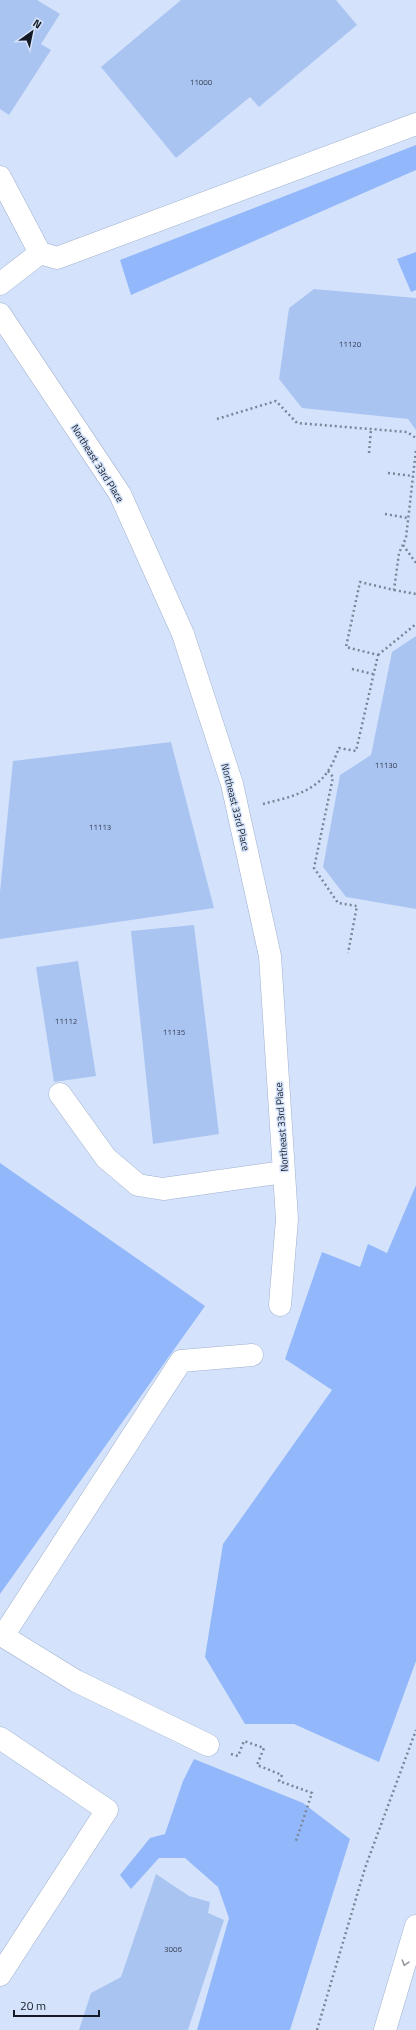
<svg xmlns="http://www.w3.org/2000/svg" width="416" height="2030" viewBox="0 0 416 2030" font-family="'Titillium Web',sans-serif">
  <style>
    .green { fill: #92b7fa }
    .building { fill: #aac4f2 }
    .lines { fill: none; stroke-linecap: round; stroke-linejoin: round }
    .minor-casing { stroke: #a0b1cf; stroke-width: 23 }
    .path { stroke: #7b8597; stroke-width: 2.5; stroke-dasharray: 2 3; stroke-linecap: butt }
    .minor { stroke: #fff; stroke-width: 22 }
    .oneway { stroke: #95989d }
    .labels { text-anchor: middle; stroke-width: 3; stroke-linejoin: round; paint-order: stroke }
    .number-label { font-size: 8px; fill: #3a4458 }
    .street-label { font-size: 10px; fill: #141a25; stroke: #d4e3fb }
  </style>
  <rect width="100%" height="100%" fill="#d4e3fb"/>
  <!-- green -->
  <path class="green" d="M 416,145 L 416,170 L 131,295 L 120,260 Z
    M 416,252 L 416,290 L 411,292 L 397,259 Z
    M 0,1163 L 205,1306 L 0,1594 Z
    M 416,1185 L 416,1661 L 379,1762 L 294,1724 L 245,1724 L 205,1657 L 223,1544 L 332,1390 L 285,1359 L 322,1252 L 360,1267 L 368,1244 L 387,1253 Z
    M 194,1759 L 303,1803 L 350,1839 L 290,2030 L 197,2030 L 229,1918 L 218,1887 L 185,1858 L 159,1858 L 131,1889 L 120,1875 L 150,1838 L 165,1834 L 183,1781 Z"/>
  <!-- building -->
  <path class="building" d="M 0,0 L 37,0 L 60,14 L 41,44 L 51,50 L 9,115 L 0,109 Z
    M 181,0 L 336,0 L 357,25 L 259,107 L 250,97 L 176,158 L 101,67 Z
    M 314,289 L 416,298 L 416,430 L 408,419 L 302,408 L 279,379 L 289,308 Z
    M 416,636 L 416,909 L 346,897 L 323,867 L 340,775 L 371,755 L 392,652 Z
    M 171,742 L 214,908 L 0,939 L 0,892 L 13,761 Z
    M 194,925 L 219,1134 L 153,1144 L 131,931 Z
    M 78,961 L 96,1076 L 54,1082 L 36,967 Z
    M 156,1874 L 189,1896 L 210,1902 L 208,1913 L 224,1920 L 188,2030 L 79,2030 L 91,1993 L 121,1977 Z"/>
  <g class="lines">
    <!-- minor casing -->
    <g class="minor-casing">
      <path id="minor" d="M 0,177 L 40,253
        M 0,284 L 40,253 L 57,258 L 416,124
        M 0,314 L 120,494 L 183,634 L 232,784 L 270,956 L 287,1219 L 280,1305
        M 60,1094 L 106,1158 L 138,1185 L 163,1189 L 284,1172
        M 0,1738 L 107,1810 L 0,1975
        M 208,1745 L 76,1681 L 3,1636 L 181,1361 L 252,1355
        M 385,2030 L 416,1926"/>
    </g>
    <!-- path -->
    <path class="path" d="M 217,419 L 276,401 L 297,423 L 407,432 L 416,438
      M 369,453 L 371,429
      M 388,473 L 413,476
      M 385,514 L 408,518
      M 403,545 L 416,563
      M 394,590 L 416,594
      M 378,655 L 416,624
      M 352,669 L 373,674
      M 328,771 L 333,777 L 314,868 L 338,903 L 357,906 L 348,953
      M 263,804 C 286,798 314,793 328,771 C 333,764 336,755 339,748 L 356,751 L 378,655 L 346,647 L 360,582 L 394,590 L 399,553 L 406,538 L 416,450
      M 231,1754 L 238,1756 L 244,1741 L 264,1748 L 257,1765 L 282,1775 L 279,1781 L 312,1793 L 296,1841
      M 317,2030 L 365,1868 L 416,1730"/>
    <!-- minor -->
    <use href="#minor" class="minor"/>
  </g>
  <!-- one-way arrows -->
  <defs><path id="oneway-chevron" d="M-2-3.5L2.5 0L-2 3.5" fill="none" stroke-width="1.6" stroke-linecap="round" stroke-linejoin="round"/></defs>
  <use class="oneway" href="#oneway-chevron" transform="translate(405 1963) rotate(107)"/>
  <g class="labels">
    <!-- number labels -->
    <g class="number-label">
      <text x="201" y="85">11000</text>
      <text x="350" y="347">11120</text>
      <text x="386" y="768">11130</text>
      <text x="100" y="830">11113</text>
      <text x="66" y="1024">11112</text>
      <text x="174" y="1035">11135</text>
      <text x="173" y="1952">3006</text>
    </g>
    <!-- street labels -->
    <g class="street-label">
      <text transform="translate(98 463) rotate(58)" y="4">Northeast 33rd Place</text>
      <text transform="translate(236 807) rotate(76)" y="4">Northeast 33rd Place</text>
      <text transform="translate(281 1127) rotate(-94)" y="4">Northeast 33rd Place</text>
    </g>
  </g>
  <!-- north arrow -->
  <g transform="translate(32 32) rotate(33)" stroke="#d4e3fb" stroke-width="3" paint-order="stroke">
  <path d="M0-3L7 15L0 10L-7 15Z" fill="#141a25"/>
  <text y="-6" font-size="11" font-weight="bold" text-anchor="middle" fill="#141a25">N</text>
  </g>
  <!-- scale -->
  <path d="M14 2010v6h85v-6" fill="none" stroke="#141a25" stroke-width="2"/>
  <text x="20" y="2010" font-size="12" fill="#141a25" stroke="#d4e3fb" stroke-width="3" paint-order="stroke">20 m</text>
</svg>
